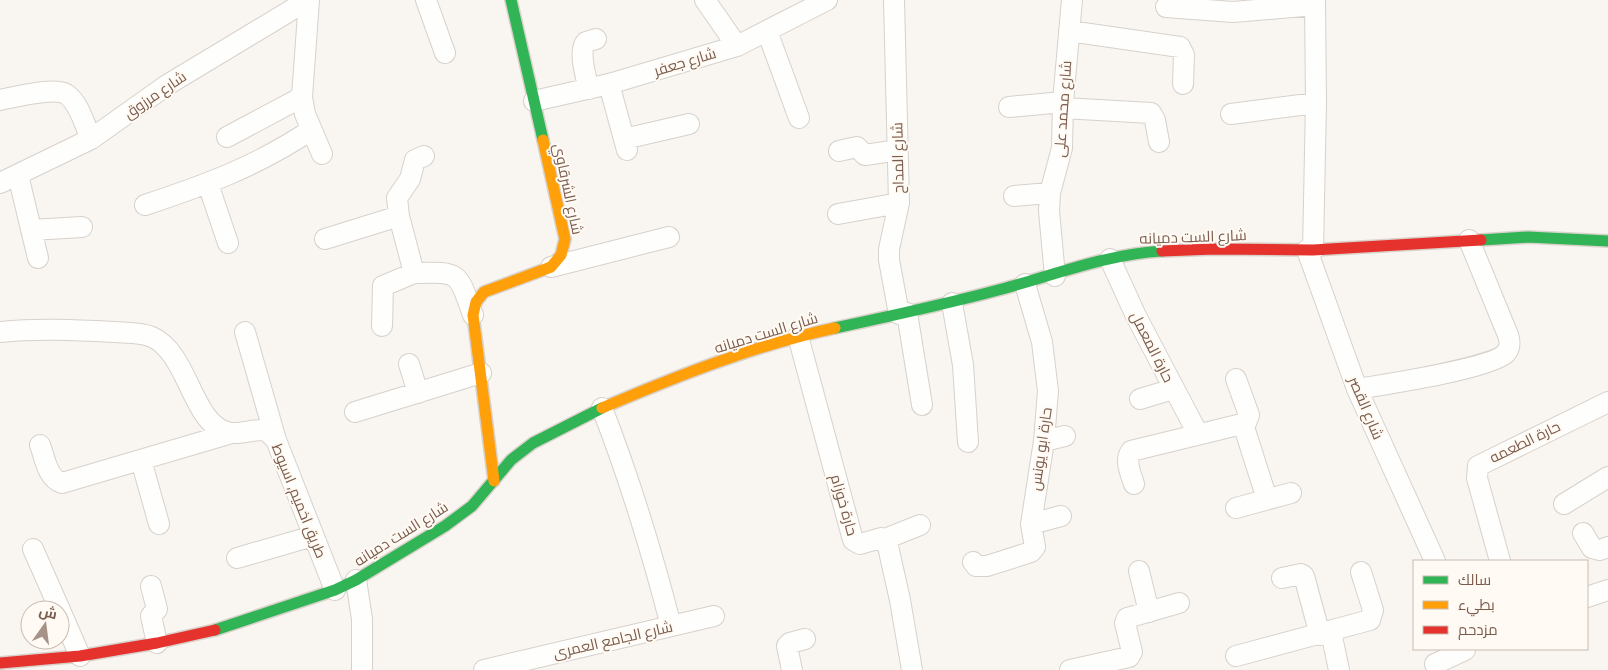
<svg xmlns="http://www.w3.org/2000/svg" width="1608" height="670" viewBox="0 0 1608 670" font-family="'Titillium Web',Cairo,sans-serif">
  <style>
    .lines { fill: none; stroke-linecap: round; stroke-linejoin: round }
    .street-casing { stroke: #d7d1cb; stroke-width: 22 }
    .fast-casing { stroke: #d9d2cb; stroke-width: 14 }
    .slow-casing { stroke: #d9d2cb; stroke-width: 14 }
    .jam-casing { stroke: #d9d2cb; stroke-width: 14 }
    .street { stroke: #fefefd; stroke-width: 20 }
    .fast { stroke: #30b455; stroke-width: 11 }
    .slow { stroke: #ff9f0a; stroke-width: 11 }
    .jam { stroke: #e5322d; stroke-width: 11 }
    .labels { text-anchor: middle; stroke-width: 4; stroke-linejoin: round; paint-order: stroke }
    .street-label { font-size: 15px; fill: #7a5c4d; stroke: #fffaf3 }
  </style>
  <rect width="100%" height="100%" fill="#f9f5f0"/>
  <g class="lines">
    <!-- street casing -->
    <g class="street-casing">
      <path id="street" d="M 309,0 L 302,97 L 305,114 L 322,154
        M 426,0 L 445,53
        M 705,0 L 737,46
        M 894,0 L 899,203 L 889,249 L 889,260 L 899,314
        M 1166,7 L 1233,12 L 1315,5
        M 767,31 L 799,118
        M 1069,31 L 1180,47 L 1184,55 L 1183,84
        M 609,84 L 627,150
        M 589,89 C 586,78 578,50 586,42 L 596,39
        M 0,100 C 15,97 53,87 66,94 C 79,102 85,126 91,139
        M 534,101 L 609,84 L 737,46 L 827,0
        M 1009,107 L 1063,102
        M 1063,108 L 1151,113 L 1155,120 L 1159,142
        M 1231,114 L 1316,103
        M 227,137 L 302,97
        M 624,139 L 689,124
        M 839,151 L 857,147 L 865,155 L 898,150
        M 424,156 L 415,160 L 410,179 L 397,198 L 399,216 L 414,273 C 461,272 457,271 473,315
        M 18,175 L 38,258
        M 0,183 L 91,139 L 167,85 L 308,0
        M 208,184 L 228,243
        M 1014,196 L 1050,193
        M 145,205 C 208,184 255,167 311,130
        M 838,214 L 899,203
        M 31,230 L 82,227
        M 325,239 L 399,216
        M 1307,250 L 1357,389 L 1435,561
        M 1313,250 L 1316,103 L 1315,0
        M 1110,259 L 1136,316 L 1198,434
        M 551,267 L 669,237
        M 1055,276 L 1049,211 L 1050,193 L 1062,148 L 1063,102 L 1072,0
        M 952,303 L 963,365 L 968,442
        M 907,313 L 922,405
        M 382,326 L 383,286 L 414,273
        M 0,332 C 38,328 76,330 114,332 C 126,333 141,332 152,337 C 190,354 192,429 232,433 C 242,434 254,429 266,430 L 276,440 L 335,590
        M 245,332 L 276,440
        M 798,336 L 853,540 L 860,544 L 881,538 L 887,542 L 900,600 L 912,670
        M 409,364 L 418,393
        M 1357,389 C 1382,385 1493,368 1506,353 C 1511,347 1510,341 1508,335 L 1469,240
        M 1140,399 L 1173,389
        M 602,408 C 630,480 652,552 671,626
        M 355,412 L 481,373
        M 1243,424 L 1267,499
        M 1044,441 L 1065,436
        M 40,445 C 45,458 47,478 62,483 L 232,433
        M 141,460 L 159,524
        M 1134,484 C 1131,474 1124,461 1131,451 L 1246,423 L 1249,415 L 1236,379
        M 1564,504 L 1608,477
        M 1236,508 L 1291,493
        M 1031,524 L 1061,516
        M 1583,533 L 1592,548 L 1600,550 L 1608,547
        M 885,539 L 920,525
        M 33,549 L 60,610
        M 237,558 L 313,536
        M 1500,561 L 1477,478 L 1478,466 L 1608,402
        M 973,562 L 976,566 L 987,566 L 1031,552 L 1035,547 L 1031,524 L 1044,441 L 1048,391 L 1042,342 L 1025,284
        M 1139,571 L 1149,612
        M 1282,578 L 1301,574 L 1304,576 L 1320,635
        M 356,580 L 362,619 L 362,670
        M 151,586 L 157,609 L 151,616 L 157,643
        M 1587,597 L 1608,590
        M 60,610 L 80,656
        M 1331,632 L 1339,670
        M 1236,656 L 1370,620 L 1373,610 L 1361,572
        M 1435,664 L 1465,650
        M 484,670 L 714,616
        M 792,670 L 787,646 L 790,643 L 805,639
        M 1070,670 L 1129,657 L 1132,652 L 1125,623 L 1127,618 L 1179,603"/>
    </g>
    <!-- fast casing -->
    <g class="fast-casing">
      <path id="fast" d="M 511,0 L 543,140
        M 1481,240 L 1528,237 L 1608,241
        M 835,328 C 891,316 947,304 1002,289 C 1054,275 1108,254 1162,251
        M 215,630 L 335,590 L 356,580 L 445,526 L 472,506 L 511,460 L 533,443 L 602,408"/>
    </g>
    <!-- slow casing -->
    <g class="slow-casing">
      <path id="slow" d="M 602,408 C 677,376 755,345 835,328
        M 494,481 L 473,315 L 476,302 L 484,292 L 551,267 L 561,255 L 565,239 L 543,140"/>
    </g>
    <!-- jam casing -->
    <g class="jam-casing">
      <path id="jam" d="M 1162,251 L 1214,249 L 1313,250 L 1481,240
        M 0,663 L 80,656 L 157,643 L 215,630"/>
    </g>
    <!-- street -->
    <use href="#street" class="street"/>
    <!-- fast -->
    <use href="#fast" class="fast"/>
    <!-- slow -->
    <use href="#slow" class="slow"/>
    <!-- jam -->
    <use href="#jam" class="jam"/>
  </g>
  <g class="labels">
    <!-- street labels -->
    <g class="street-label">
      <text transform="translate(685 62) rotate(-17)" y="5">شارع جعفر</text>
      <text transform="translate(155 95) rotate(-34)" y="5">شارع مرزوق</text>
      <text transform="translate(1063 109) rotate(-86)" y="5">شارع محمد على</text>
      <text transform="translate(898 158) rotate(-91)" y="5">شارع المداح</text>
      <text transform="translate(568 189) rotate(78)" y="5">شارع الشرقاوي</text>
      <text transform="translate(1193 237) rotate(-2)" y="5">شارع الست دميانه</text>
      <text transform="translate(766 333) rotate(-17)" y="5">شارع الست دميانه</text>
      <text transform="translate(1152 347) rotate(63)" y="5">حارة المعمل</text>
      <text transform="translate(1366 408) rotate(67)" y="5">شارع القصر</text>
      <text transform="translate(1525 442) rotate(-26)" y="5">حارة الطعمه</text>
      <text transform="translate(1041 449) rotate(-82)" y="5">حارة ابو يونس</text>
      <text transform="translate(299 501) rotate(68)" y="5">طريق اخميم, اسيوط</text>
      <text transform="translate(844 505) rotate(74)" y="5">حارة خوزام</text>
      <text transform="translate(401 534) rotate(-32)" y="5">شارع الست دميانه</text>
      <text transform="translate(613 640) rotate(-13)" y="5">شارع الجامع العمرى</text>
    </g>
  </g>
  <!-- legend -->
  <rect x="1413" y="560" width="175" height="90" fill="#fffaf3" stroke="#cabbb1"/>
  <rect x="1423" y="576" width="25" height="8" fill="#30b455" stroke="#cabbb1"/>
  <text x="1458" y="585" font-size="15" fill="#7a5c4d">سالك</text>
  <rect x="1423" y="601" width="25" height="8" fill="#ff9f0a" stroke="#cabbb1"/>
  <text x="1458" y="610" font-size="15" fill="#7a5c4d">بطيء</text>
  <rect x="1423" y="626" width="25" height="8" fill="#e5322d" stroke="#cabbb1"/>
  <text x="1458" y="635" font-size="15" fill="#7a5c4d">مزدحم</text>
  <!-- north arrow -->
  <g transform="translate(45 625) rotate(14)"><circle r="24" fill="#fffaf3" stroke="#cabbb1"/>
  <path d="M0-4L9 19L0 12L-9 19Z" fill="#a69286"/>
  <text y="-8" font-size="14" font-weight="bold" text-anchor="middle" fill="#7a5c4d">ش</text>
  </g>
</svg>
